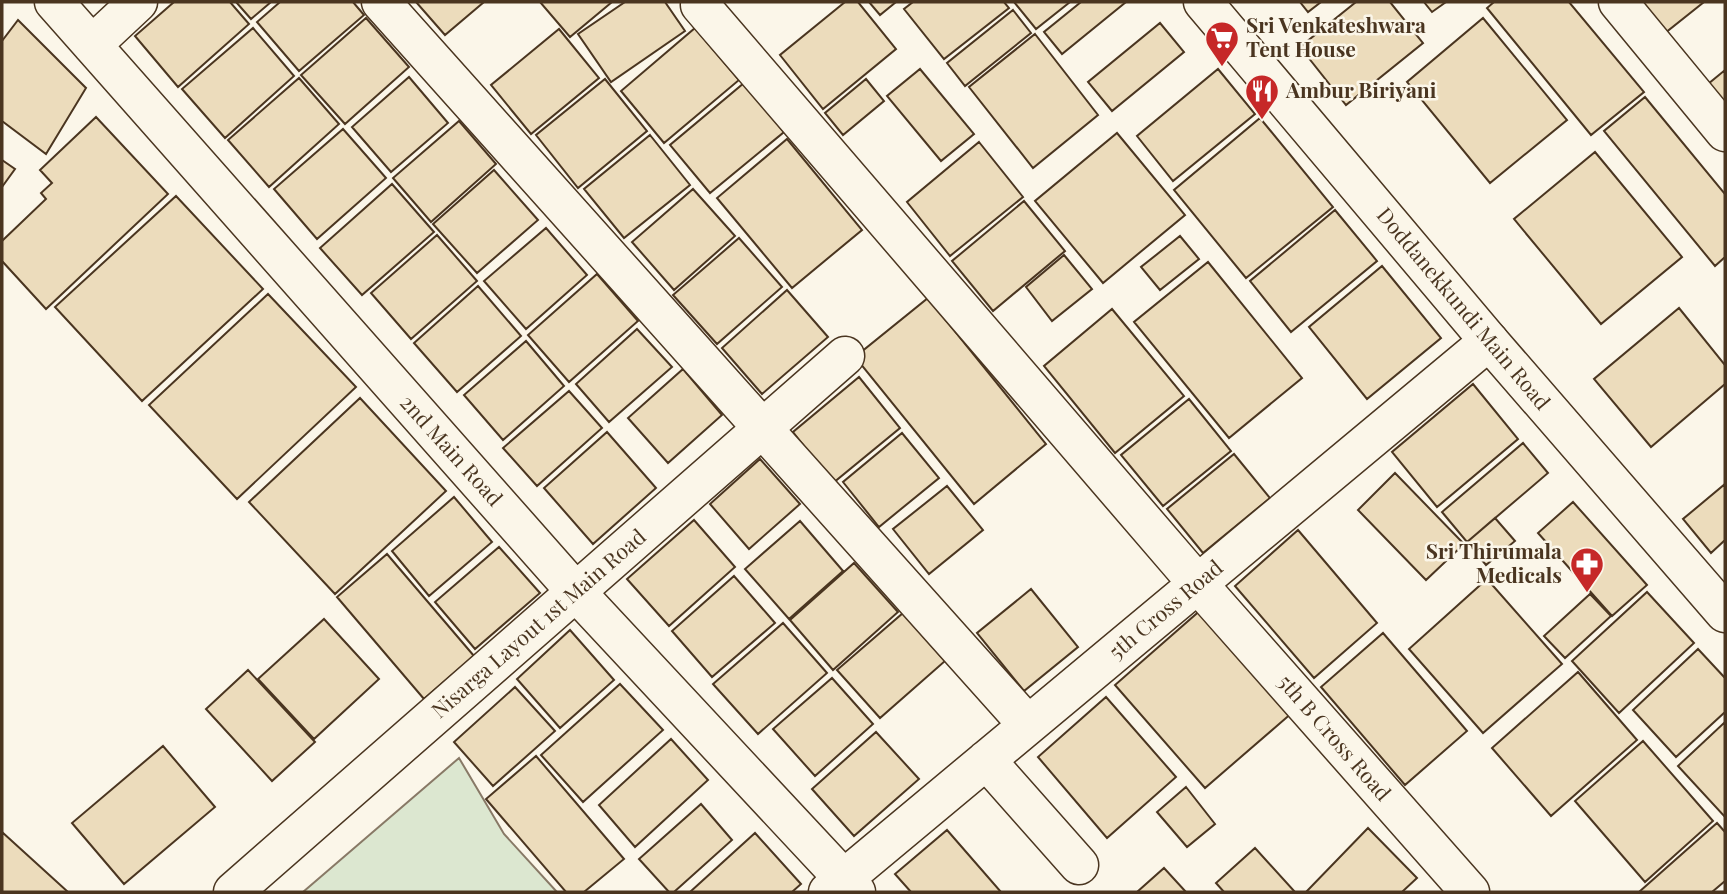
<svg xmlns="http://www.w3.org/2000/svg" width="1727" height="894" viewBox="0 0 1727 894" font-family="'Playfair Display',serif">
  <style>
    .green { fill: #dce7d0; stroke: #887966; stroke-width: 2 }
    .building { fill: #ecdcbc; stroke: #4a3520; stroke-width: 2 }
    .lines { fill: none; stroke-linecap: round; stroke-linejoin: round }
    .street-casing { stroke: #4a3520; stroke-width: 41 }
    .secondary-casing { stroke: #4a3520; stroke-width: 41 }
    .street { stroke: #fbf6e9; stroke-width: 38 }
    .secondary { stroke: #fbf6e9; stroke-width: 38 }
    .labels { text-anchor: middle; stroke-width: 5; stroke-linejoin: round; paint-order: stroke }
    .poi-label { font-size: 21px; font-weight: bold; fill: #4a3520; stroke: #fbf6e9; text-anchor: start }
    .street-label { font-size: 21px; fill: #4a3520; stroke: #fbf6e9 }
  </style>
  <rect width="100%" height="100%" fill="#fbf6e9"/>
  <!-- green -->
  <path class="green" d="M 459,758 L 504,834 L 557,892 L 303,892 Z"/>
  <!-- building -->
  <path class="building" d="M 174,2 L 230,2 L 249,24 L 178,87 L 135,36 Z
    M 236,2 L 271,2 L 251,19 Z
    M 280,2 L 353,2 L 364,15 L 299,71 L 257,22 Z
    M 416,2 L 484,2 L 445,35 Z
    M 540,2 L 612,2 L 570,37 Z
    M 625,2 L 665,2 L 685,31 L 611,82 L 578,34 Z
    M 845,2 L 858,2 L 896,49 L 823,109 L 780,55 Z
    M 869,2 L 896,2 L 880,15 Z
    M 913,2 L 1004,2 L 1009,8 L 944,59 L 904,9 Z
    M 1014,2 L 1070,2 L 1036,29 Z
    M 1081,2 L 1126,2 L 1062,54 L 1044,32 Z
    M 1300,2 L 1321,2 L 1308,12 Z
    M 1356,2 L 1390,2 L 1423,43 L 1346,105 L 1300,47 Z
    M 1424,2 L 1446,2 L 1432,12 Z
    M 1494,2 L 1569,2 L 1644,92 L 1591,135 L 1487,8 Z
    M 1632,2 L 1704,2 L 1660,37 Z
    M 1013,10 L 1031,33 L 965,86 L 947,63 Z
    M 366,18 L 409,67 L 345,124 L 301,75 Z
    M 1483,18 L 1567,120 L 1490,183 L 1407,82 Z
    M 18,20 L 86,88 L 46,154 L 2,121 L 2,41 Z
    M 1160,23 L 1184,52 L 1112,111 L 1088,82 Z
    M 253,28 L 294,76 L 225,138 L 182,89 Z
    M 695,28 L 739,80 L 664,143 L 621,91 Z
    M 559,29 L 599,78 L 531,134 L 491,85 Z
    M 1035,34 L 1098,115 L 1033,168 L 969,87 Z
    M 920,69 L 974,134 L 941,161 L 887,96 Z
    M 1218,69 L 1255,114 L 1173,181 L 1137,136 Z
    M 1725,70 L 1725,117 L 1702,89 Z
    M 409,77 L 448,123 L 391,172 L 352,127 Z
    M 299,78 L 339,124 L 269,187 L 228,140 Z
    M 605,79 L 647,131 L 578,188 L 536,135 Z
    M 866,79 L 884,101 L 843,135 L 825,113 Z
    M 744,83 L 784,132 L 710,193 L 670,145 Z
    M 1645,97 L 1725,194 L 1725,257 L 1715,266 L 1604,131 Z
    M 96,117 L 168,194 L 46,309 L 2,261 L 2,241 L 46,199 L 41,193 L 52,183 L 40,170 Z
    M 1260,118 L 1333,207 L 1246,278 L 1174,190 Z
    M 459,121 L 496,164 L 431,222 L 393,178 Z
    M 343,129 L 386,178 L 317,239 L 274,189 Z
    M 1117,133 L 1185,215 L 1103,283 L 1035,201 Z
    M 650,135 L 690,185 L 624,238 L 584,189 Z
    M 787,139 L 862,230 L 792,288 L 717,198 Z
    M 979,142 L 1023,197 L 950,256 L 907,202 Z
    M 1595,152 L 1682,257 L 1601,324 L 1514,219 Z
    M 2,160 L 15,169 L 2,187 Z
    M 494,170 L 538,220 L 477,273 L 433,224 Z
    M 392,184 L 434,232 L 362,295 L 320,248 Z
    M 693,189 L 735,236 L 674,290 L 632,242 Z
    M 176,196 L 263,289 L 142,401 L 55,307 Z
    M 1024,201 L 1065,251 L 993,311 L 952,261 Z
    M 1335,210 L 1377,261 L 1291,332 L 1250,281 Z
    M 546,228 L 587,275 L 526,329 L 484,281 Z
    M 437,235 L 477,281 L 411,339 L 371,293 Z
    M 1180,236 L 1199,259 L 1160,290 L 1141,267 Z
    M 739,238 L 782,287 L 717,344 L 673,295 Z
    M 1064,255 L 1092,289 L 1052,321 L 1026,287 Z
    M 1208,262 L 1302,378 L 1229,438 L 1134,322 Z
    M 1382,266 L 1441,338 L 1367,399 L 1309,327 Z
    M 597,274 L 638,321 L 569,382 L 528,335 Z
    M 478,286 L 521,336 L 457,392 L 414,343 Z
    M 787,290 L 828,337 L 762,394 L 722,348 Z
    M 268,294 L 356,387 L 237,499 L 149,405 Z
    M 928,298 L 1046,444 L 974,504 L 855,357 Z
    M 1679,308 L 1725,365 L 1725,384 L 1651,447 L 1594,379 Z
    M 1112,309 L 1184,396 L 1115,453 L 1044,366 Z
    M 637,329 L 672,367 L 609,422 L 576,384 Z
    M 526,341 L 564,386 L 503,440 L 464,395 Z
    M 683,369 L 722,415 L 668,463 L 628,418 Z
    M 859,377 L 900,428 L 833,483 L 793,432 Z
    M 1473,384 L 1518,439 L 1437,507 L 1392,452 Z
    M 569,391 L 602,428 L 537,486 L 503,448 Z
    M 360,398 L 446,491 L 335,594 L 249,502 Z
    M 1189,399 L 1231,451 L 1163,506 L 1121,455 Z
    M 607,432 L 656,488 L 593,544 L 544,488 Z
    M 902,433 L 939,478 L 879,527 L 843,482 Z
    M 1523,443 L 1548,473 L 1467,542 L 1442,512 Z
    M 1234,454 L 1270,498 L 1203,553 L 1167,509 Z
    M 760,459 L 800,504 L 749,549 L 710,504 Z
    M 1395,473 L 1464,544 L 1426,580 L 1358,510 Z
    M 1725,484 L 1725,540 L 1711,553 L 1683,519 Z
    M 947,486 L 983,530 L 929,574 L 893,529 Z
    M 454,497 L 492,542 L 429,596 L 392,551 Z
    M 1573,502 L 1647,585 L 1612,616 L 1538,533 Z
    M 1495,518 L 1515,541 L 1486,565 L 1467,542 Z
    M 694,520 L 735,567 L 669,626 L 627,579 Z
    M 800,521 L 843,571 L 789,619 L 745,569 Z
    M 1298,530 L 1377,623 L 1314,678 L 1235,586 Z
    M 499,547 L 540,593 L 475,649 L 435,602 Z
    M 387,554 L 474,656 L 424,699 L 337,597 Z
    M 854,563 L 898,612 L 833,670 L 790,620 Z
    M 734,576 L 775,623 L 712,677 L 672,631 Z
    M 1487,579 L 1562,664 L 1483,733 L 1409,649 Z
    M 1031,589 L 1078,647 L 1024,691 L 977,633 Z
    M 1647,592 L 1694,643 L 1619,713 L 1572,661 Z
    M 1590,594 L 1611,616 L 1565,658 L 1544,636 Z
    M 1203,608 L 1293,712 L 1205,788 L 1115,685 Z
    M 903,613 L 945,661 L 880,718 L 837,670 Z
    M 324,619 L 379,679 L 314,739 L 258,679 Z
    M 783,623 L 827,673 L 758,734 L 713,684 Z
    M 570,630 L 614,680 L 560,728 L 517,679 Z
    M 1383,633 L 1467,731 L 1405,785 L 1321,687 Z
    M 1698,649 L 1725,678 L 1725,712 L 1676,757 L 1633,710 Z
    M 248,670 L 315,742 L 272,781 L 206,709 Z
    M 1578,672 L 1637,740 L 1551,816 L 1492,748 Z
    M 832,678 L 873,724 L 815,776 L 773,729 Z
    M 620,684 L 663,730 L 583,802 L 541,755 Z
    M 515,687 L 555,731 L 493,786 L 454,742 Z
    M 1106,697 L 1176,777 L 1107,838 L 1038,757 Z
    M 1725,722 L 1725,817 L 1678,766 Z
    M 876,732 L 919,779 L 854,836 L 812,789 Z
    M 671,739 L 708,780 L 635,847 L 599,805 Z
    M 1643,741 L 1713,821 L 1645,882 L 1575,801 Z
    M 163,746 L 215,807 L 124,884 L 72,823 Z
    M 536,756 L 624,859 L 584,892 L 566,892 L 486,799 Z
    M 1186,787 L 1215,824 L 1187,847 L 1157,812 Z
    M 701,804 L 732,840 L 674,892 L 669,892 L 639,859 Z
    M 1717,823 L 1725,832 L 1725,881 L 1712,892 L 1639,892 Z
    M 1368,828 L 1417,878 L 1402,892 L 1306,892 Z
    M 947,830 L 1001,892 L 911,892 L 895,874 Z
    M 2,832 L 68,892 L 2,892 Z
    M 755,833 L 801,884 L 792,892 L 690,892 Z
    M 1255,848 L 1295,892 L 1224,892 L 1216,883 Z
    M 1164,868 L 1186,892 L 1137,892 Z"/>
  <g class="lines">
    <!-- street casing -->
    <g class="street-casing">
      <path id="street" d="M 54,2 L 576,592 L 856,892
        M 381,2 L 1028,725
        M 1618,2 L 1725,132
        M 700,5 L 1198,584 L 1470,892
        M 92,45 L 138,2
        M 986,760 L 1079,865
        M 233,892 L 845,356
        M 828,892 L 1489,341"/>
    </g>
    <!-- secondary casing -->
    <g class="secondary-casing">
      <path id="secondary" d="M 1203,2 L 1489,341 L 1725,613"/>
    </g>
    <!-- street -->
    <use href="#street" class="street"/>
    <!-- secondary -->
    <use href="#secondary" class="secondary"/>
  </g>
  <!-- icons -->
  <defs>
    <g id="supermarket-pin" transform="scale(1.75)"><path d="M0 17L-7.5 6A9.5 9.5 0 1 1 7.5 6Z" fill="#c62828" stroke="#fbf6e9"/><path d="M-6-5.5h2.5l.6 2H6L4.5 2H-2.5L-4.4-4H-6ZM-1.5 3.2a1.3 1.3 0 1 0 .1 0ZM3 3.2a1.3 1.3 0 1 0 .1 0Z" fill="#fff"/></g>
    <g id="restaurant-pin" transform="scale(1.75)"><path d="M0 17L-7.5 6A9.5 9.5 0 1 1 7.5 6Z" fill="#c62828" stroke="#fbf6e9"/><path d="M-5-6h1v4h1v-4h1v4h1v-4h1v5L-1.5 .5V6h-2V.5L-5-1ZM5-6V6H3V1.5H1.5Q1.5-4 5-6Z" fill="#fff"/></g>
    <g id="pharmacy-pin" transform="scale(1.75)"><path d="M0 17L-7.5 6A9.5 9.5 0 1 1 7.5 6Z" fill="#c62828" stroke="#fbf6e9"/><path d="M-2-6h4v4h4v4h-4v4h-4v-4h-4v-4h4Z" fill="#fff"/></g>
  </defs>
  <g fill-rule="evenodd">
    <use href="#supermarket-pin" x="1222" y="38"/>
    <use href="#restaurant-pin" x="1262" y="91"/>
    <use href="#pharmacy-pin" x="1587" y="564"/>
  </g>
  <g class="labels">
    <!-- poi labels -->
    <g class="poi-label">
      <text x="1246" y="33">Sri Venkateshwara<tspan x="1246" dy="24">Tent House</tspan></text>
      <text x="1286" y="98">Ambur Biriyani</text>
      <text x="1562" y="559" text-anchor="end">Sri Thirumala<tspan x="1562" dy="24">Medicals</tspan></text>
    </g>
    <!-- street labels -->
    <g class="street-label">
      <text transform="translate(1463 309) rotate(50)" y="7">Doddanekkundi Main Road</text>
      <text transform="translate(451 451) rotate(48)" y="7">2nd Main Road</text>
      <text transform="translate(1166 610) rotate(-40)" y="7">5th Cross Road</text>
      <text transform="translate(539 624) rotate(-41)" y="7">Nisarga Layout 1st Main Road</text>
      <text transform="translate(1334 738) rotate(49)" y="7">5th B Cross Road</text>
    </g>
  </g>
  <!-- border -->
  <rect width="1727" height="894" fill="none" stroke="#4a3520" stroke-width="7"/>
</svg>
